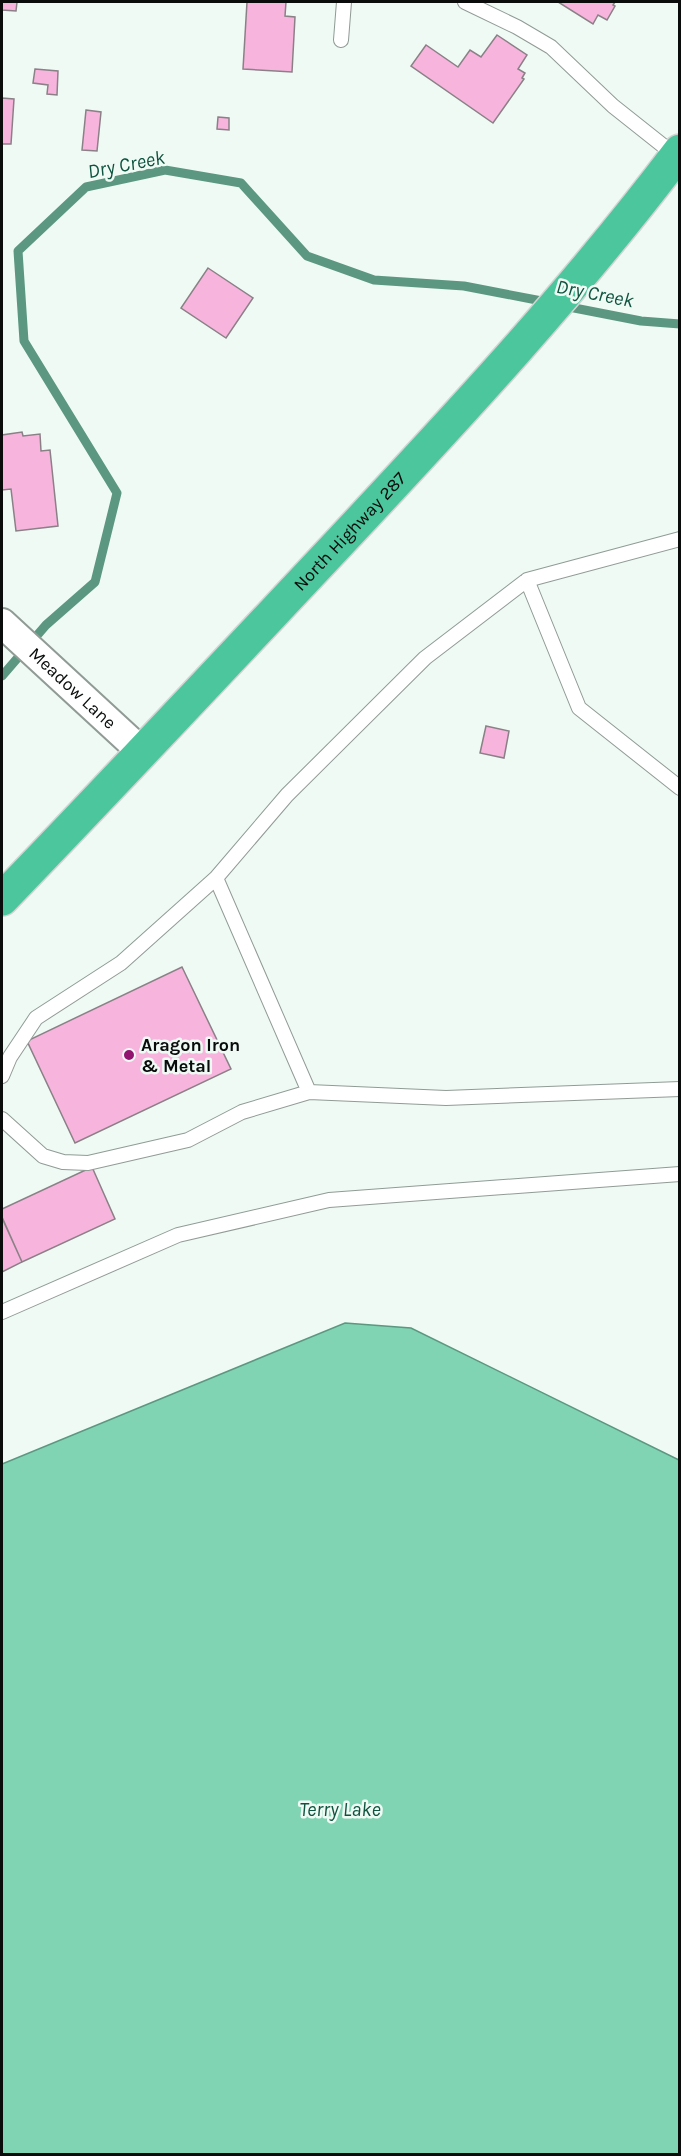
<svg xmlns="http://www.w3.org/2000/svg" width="681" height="2156" viewBox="0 0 681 2156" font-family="Karla,sans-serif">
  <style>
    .water { fill: #80d3b3; stroke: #5c9781; stroke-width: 1.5 }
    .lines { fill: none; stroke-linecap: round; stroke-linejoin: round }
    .stream { stroke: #5c9781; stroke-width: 9 }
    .building { fill: #f7b4dd; stroke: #8a8186; stroke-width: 1.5 }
    .lane-casing { stroke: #919b96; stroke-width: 16 }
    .street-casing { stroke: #919b96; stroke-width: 32 }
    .highway-casing { stroke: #d3d3d3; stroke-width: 36 }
    .lane { stroke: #fff; stroke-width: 14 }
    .street { stroke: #fff; stroke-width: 28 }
    .highway { stroke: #4cc69d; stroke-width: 33 }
    .poi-dot { fill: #921470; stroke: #effaf5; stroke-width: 2 }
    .labels { text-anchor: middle; stroke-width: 5; stroke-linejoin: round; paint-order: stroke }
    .street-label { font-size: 18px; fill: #090c0b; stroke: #effaf5 }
    .poi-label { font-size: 18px; font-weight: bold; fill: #090c0b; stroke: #effaf5; text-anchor: start }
    .water-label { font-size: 20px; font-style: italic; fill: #0e533e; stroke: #effaf5 }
  </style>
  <rect width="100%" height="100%" fill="#effaf5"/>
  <!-- water -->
  <path class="water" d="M 345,1323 L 411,1328 L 679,1460 L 679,2154 L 2,2154 L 2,1464 Z"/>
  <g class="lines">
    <!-- stream -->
    <path class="stream" d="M 564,306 L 641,321 L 680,324
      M 2,676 L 46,625 L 95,582 L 117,493 L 24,341 L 18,251 L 86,187 L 165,170 L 241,183 L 307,256 L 374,280 L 464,286 L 547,302"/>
  </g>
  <!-- building -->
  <path class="building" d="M 2,2 L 17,2 L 16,11 L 2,10 Z
    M 247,2 L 286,2 L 285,16 L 295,17 L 292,72 L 243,69 Z
    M 558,2 L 615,2 L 613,5 L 615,6 L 607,20 L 598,15 L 593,24 Z
    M 497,35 L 527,55 L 518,69 L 525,73 L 522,78 L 524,79 L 493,123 L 411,66 L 426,45 L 458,67 L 470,50 L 481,57 Z
    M 35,69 L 58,71 L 57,95 L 47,94 L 48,85 L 33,83 Z
    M 2,98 L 14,99 L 11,144 L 2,144 Z
    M 86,110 L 101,112 L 97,151 L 82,150 Z
    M 218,117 L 229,118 L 229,130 L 217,129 Z
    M 208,268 L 253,298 L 226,338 L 181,308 Z
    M 22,432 L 23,436 L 40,434 L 41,451 L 50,450 L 58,526 L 16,531 L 11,489 L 2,490 L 2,435 Z
    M 486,726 L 509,731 L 504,758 L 480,753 Z
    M 182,967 L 231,1069 L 75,1143 L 27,1041 Z
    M 92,1167 L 115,1219 L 22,1262 L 2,1217 L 2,1209 Z
    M 2,1218 L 22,1262 L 2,1272 Z"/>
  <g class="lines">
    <!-- lane casing -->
    <g class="lane-casing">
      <path id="lane" d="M 465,2 L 517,27 L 551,47 L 613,106 L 676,156
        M 341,40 L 344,2
        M 527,580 L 579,708 L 680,788
        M 216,878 L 309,1092 L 446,1098 L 680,1089
        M 2,1076 L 10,1057 L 36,1018 L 121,963 L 216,878 L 287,795 L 425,658 L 527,580 L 680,539
        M 2,1119 L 43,1156 L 63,1162 L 88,1163 L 188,1140 L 242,1112 L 309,1092
        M 2,1312 L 178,1235 L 329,1200 L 680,1174"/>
    </g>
    <!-- street casing -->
    <g class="street-casing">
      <g id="street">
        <path id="s1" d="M 2,623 L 143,753"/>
      </g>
    </g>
    <!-- highway casing -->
    <g class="highway-casing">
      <g id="highway">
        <path id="s2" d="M 2,899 C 116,781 228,661 340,542 C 459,415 575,290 680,151"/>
      </g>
    </g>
    <!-- lane -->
    <use href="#lane" class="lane"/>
    <!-- street -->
    <use href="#street" class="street"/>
    <!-- highway -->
    <use href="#highway" class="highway"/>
  </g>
  <!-- markers -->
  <circle class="poi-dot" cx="129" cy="1055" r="6"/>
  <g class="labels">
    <!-- street labels -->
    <g class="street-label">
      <text dy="6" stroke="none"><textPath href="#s2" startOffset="506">North Highway 287</textPath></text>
      <text dy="6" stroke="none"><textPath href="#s1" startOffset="96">Meadow Lane</textPath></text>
    </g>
    <!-- poi labels -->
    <g class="poi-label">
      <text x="141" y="1051">Aragon Iron<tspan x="141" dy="21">&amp; Metal</tspan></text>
    </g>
    <!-- water labels -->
    <g class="water-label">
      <text transform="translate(126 164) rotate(-11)" y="7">Dry Creek</text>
      <text transform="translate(595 293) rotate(11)" y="7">Dry Creek</text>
      <text x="340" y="1816">Terry Lake</text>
    </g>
  </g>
  <!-- border -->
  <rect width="681" height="2156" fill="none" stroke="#090c0b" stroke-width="6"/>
</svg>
